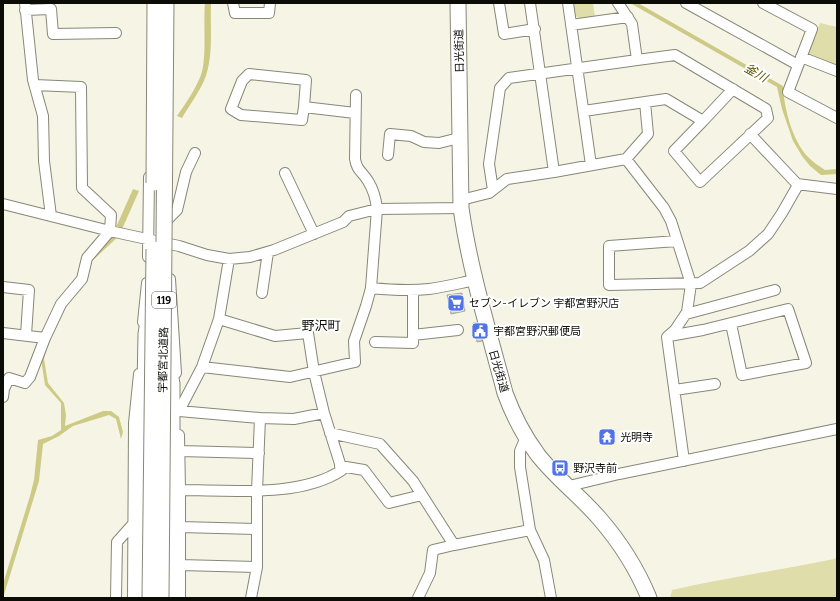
<svg xmlns="http://www.w3.org/2000/svg" width="840" height="601" viewBox="0 0 840 601" font-family="Bitter,'Noto Sans JP',serif">
  <style>
    .green { fill: #dfddaa }
    .water { fill: #cdca86 }
    .building { fill: #cacaba; stroke: #a9a899 }
    .lines { fill: none; stroke-linecap: round; stroke-linejoin: round }
    .minor-casing { stroke: #878778; stroke-width: 12 }
    .highway-casing { stroke: #878778; stroke-width: 17 }
    .minor { stroke: #fff; stroke-width: 10 }
    .highway { stroke: #fff; stroke-width: 15 }
    .highway-bridge-casing { stroke: #878778; stroke-width: 17; stroke-linecap: butt }
    .highway-bridge { stroke: #fff; stroke-width: 15 }
    .labels { text-anchor: middle; stroke-width: 4; stroke-linejoin: round; paint-order: stroke }
    .shield { fill: #fff; stroke: #555551; stroke-width: 1 }
    .shield-label { font-size: 10px; font-weight: bold; fill: #0c0c07 }
    .street-label { font-size: 11px; fill: #0c0c07; stroke: #fff }
    .poi-label { font-size: 11px; fill: #0c0c07; stroke: #fff; text-anchor: start }
    .water-label { font-size: 12px; font-style: italic; fill: #5a5500; stroke: #fff }
    .quarter-label { font-size: 13px; fill: #0c0c07; stroke: #fff }
  </style>
  <rect width="100%" height="100%" fill="#f6f5e5"/>
  <!-- green -->
  <path class="green" d="M 573,3 L 593,3 L 595,17 L 580,18 L 575,16 Z
    M 820,23 L 837,27 L 837,65 L 807,53 Z
    M 837,557 L 837,598 L 670,598 L 672,590 C 725,578 780,570 834,559 Z"/>
  <!-- water -->
  <path class="water" d="M 205,3 L 211,3 C 210,28 214,57 204,81 C 198,94 189,106 182,118 L 177,116 C 186,103 195,90 201,75 C 207,57 203,24 205,3 Z
    M 630,3 L 638,3 L 783,86 C 784,108 792,140 808,157 C 813,162 819,166 825,170 L 837,169 L 837,174 L 821,175 L 810,166 L 802,156 L 793,141 L 782,109 L 777,87 Z
    M 133,189 L 139,191 L 119,236 L 92,261 L 88,276 L 82,288 L 68,303 L 47,347 L 44,359 L 48,383 L 64,403 L 66,415 L 65,426 L 103,411 L 111,411 L 119,417 L 123,432 L 121,439 L 116,419 L 109,415 L 73,426 L 59,436 L 43,444 L 39,481 L 3,598 L 3,584 L 30,496 L 34,480 L 38,440 L 52,436 L 61,430 L 61,403 L 45,385 L 41,359 L 63,305 L 89,261 L 117,225 Z"/>
  <!-- building -->
  <path class="building" d="M 462,293 L 465,311 L 451,314 L 447,295 Z
    M 473,323 L 477,323 L 482,341 L 477,342 Z"/>
  <g class="lines">
    <!-- minor casing -->
    <g class="minor-casing">
      <path id="minor" d="M 25,3 L 33,80 L 43,116 L 44,161 L 51,216
        M 233,3 L 235,13 L 269,13 L 270,3
        M 499,3 L 504,34 L 535,29
        M 530,3 L 554,172
        M 568,3 L 591,165
        M 686,3 L 798,65
        M 763,3 L 812,29 L 788,92 L 837,118
        M 25,10 L 51,9 L 53,34 L 116,33
        M 571,25 L 628,17
        M 801,57 L 837,71
        M 304,107 L 302,120 L 241,115 L 231,109 L 242,81 L 249,74 L 306,80 L 304,107 L 355,113
        M 584,111 L 645,102
        M 703,121 L 733,89
        M 388,155 L 390,134 L 411,136 L 424,142 L 439,143 L 459,138
        M 626,159 L 664,208 L 671,221 L 691,284 L 687,312 L 675,330 L 667,337 L 684,461
        M 285,173 L 314,234
        M 797,184 L 837,189
        M 493,190 L 489,164 L 500,88 L 509,78 L 637,60
        M 461,200 L 489,193 L 507,179 L 554,172 L 626,159 L 648,134 L 645,102 L 666,99 L 703,121 L 674,151 L 700,182 L 768,118 L 766,109 L 675,55 L 637,60 L 632,24 L 618,3
        M 3,204 L 110,231 L 179,246 L 207,255 L 229,259 L 250,257 L 274,250 L 343,222 L 349,216 L 377,209 L 461,208
        M 168,219 L 177,210 L 186,172 L 195,153
        M 677,241 L 609,246 L 609,285 L 700,283 L 749,251 L 768,234 L 782,213 L 798,185 L 750,134
        M 148,257 L 149,177
        M 229,259 L 219,319 L 202,367 L 179,411 L 260,418 L 294,419 L 324,413
        M 170,279 L 176,373
        M 3,287 L 29,290 L 26,335
        M 371,288 C 391,290 410,291 429,289 C 445,287 460,283 475,280
        M 262,293 L 268,252
        M 686,314 L 775,290
        M 143,322 L 147,283
        M 3,333 L 45,338
        M 413,335 L 458,330
        M 669,336 L 703,330 L 788,309 L 806,363 L 742,375 L 731,324
        M 375,342 L 413,343 L 413,290
        M 202,367 L 290,377 L 355,362 L 354,341 L 366,306 L 371,288 L 377,209 C 376,199 373,189 368,181 C 362,171 357,171 355,159 L 356,95
        M 675,390 L 715,384
        M 3,397 L 4,389 L 9,378 L 25,383 L 30,377 L 45,338 L 61,304 L 82,279 L 87,258 L 110,231 L 111,215 L 82,188 L 81,87 L 35,85
        M 330,433 L 380,444 L 413,481 L 454,545
        M 179,435 L 180,490 L 180,598
        M 180,451 L 259,453
        M 340,466 L 364,470 L 389,503 L 422,495
        M 569,486 L 619,474 L 837,429
        M 180,490 C 228,490 301,498 342,470 L 324,413 L 314,372 L 308,333 L 275,336 L 219,319
        M 180,527 L 257,529
        M 530,530 L 544,560 L 551,598
        M 180,565 L 257,567
        M 116,598 L 117,542 L 133,524
        M 133,598 L 134,423 L 139,374
        M 251,598 L 257,567 L 257,491 L 260,418
        M 418,598 L 430,573 L 433,550 L 454,545 L 530,530 L 520,467 L 520,451 L 526,437"/>
    </g>
    <!-- highway casing -->
    <g class="highway-casing">
      <path id="highway" d="M 458,3 L 461,208 C 470,271 489,332 505,393 C 513,415 524,436 538,455 C 556,478 580,496 599,518 C 620,542 637,569 649,598
        M 167,355 L 172,384 L 172,598
        M 141,598 L 146,334 L 149,315"/>
    </g>
    <!-- minor -->
    <use href="#minor" class="minor"/>
    <!-- highway -->
    <use href="#highway" class="highway"/>
    <!-- highway-bridge casing -->
    <g class="highway-bridge-casing">
      <path id="highway-bridge" d="M 154,183 L 155,3
        M 150,598 L 154,249
        M 161,598 L 166,3"/>
    </g>
    <!-- highway-bridge -->
    <use href="#highway-bridge" class="highway-bridge"/>
  </g>
  <!-- icons -->
  <defs>
    <g id="supermarket-square" transform="scale(0.9)"><rect x="-9" y="-9" width="18" height="18" rx="4" fill="#5273e7" stroke="#fff"/><path d="M-6-5.5h2.5l.6 2H6L4.5 2H-2.5L-4.4-4H-6ZM-1.5 3.2a1.3 1.3 0 1 0 .1 0ZM3 3.2a1.3 1.3 0 1 0 .1 0Z" fill="#fff"/></g>
    <g id="civic-square" transform="scale(0.9)"><rect x="-9" y="-9" width="18" height="18" rx="4" fill="#5273e7" stroke="#fff"/><path d="M-.6-6.5H3V-4.5H.6V-3L4-1V1h2V6H-6V1h2V-1L-.6-3ZM-1.2 2.5V6h2.4V2.5Z" fill="#fff"/></g>
    <g id="temple-square" transform="scale(0.9)"><rect x="-9" y="-9" width="18" height="18" rx="4" fill="#5273e7" stroke="#fff"/><path d="M0-6L5-2H3V0L6.5 2.5H4V6H1.5V3h-3V6H-4V2.5H-6.5L-3 0V-2H-5Z" fill="#fff"/></g>
    <g id="bus-square" transform="scale(0.9)"><rect x="-9" y="-9" width="18" height="18" rx="4" fill="#5273e7" stroke="#fff"/><path d="M-5-6H5V4H4V6H2V4H-2V6H-4V4H-5ZM-3.5-4V0h7V-4ZM-3.5 1.2v1.5H-2V1.2ZM2 1.2v1.5H3.5V1.2Z" fill="#fff"/></g>
  </defs>
  <g fill-rule="evenodd">
    <use href="#supermarket-square" x="456" y="303"/>
    <use href="#civic-square" x="480" y="331"/>
    <use href="#temple-square" x="607" y="437"/>
    <use href="#bus-square" x="560" y="468"/>
  </g>
  <g class="labels">
    <!-- shield labels -->
    <rect class="shield" x="152" y="292" width="24" height="16" rx="3"/>
    <g class="shield-label">
      <text x="164" y="304">119</text>
    </g>
    <!-- street labels -->
    <g class="street-label">
      <text transform="translate(459 51) rotate(-91)" y="4">日光街道</text>
      <text transform="translate(163 360) rotate(-89)" y="4">宇都宮北道路</text>
      <text transform="translate(499 371) rotate(74)" y="4">日光街道</text>
    </g>
    <!-- poi labels -->
    <g class="poi-label">
      <text x="469" y="307">セブン-イレブン 宇都宮野沢店</text>
      <text x="493" y="335">宇都宮野沢郵便局</text>
      <text x="620" y="441">光明寺</text>
      <text x="573" y="472">野沢寺前</text>
    </g>
    <!-- water labels -->
    <g class="water-label">
      <text transform="translate(756 73) rotate(30)" y="4">釜川</text>
    </g>
    <!-- quarter labels -->
    <g class="quarter-label">
      <text x="321" y="330">野沢町</text>
    </g>
  </g>
  <!-- border -->
  <rect width="840" height="601" fill="none" stroke="#0c0c07" stroke-width="8"/>
</svg>
